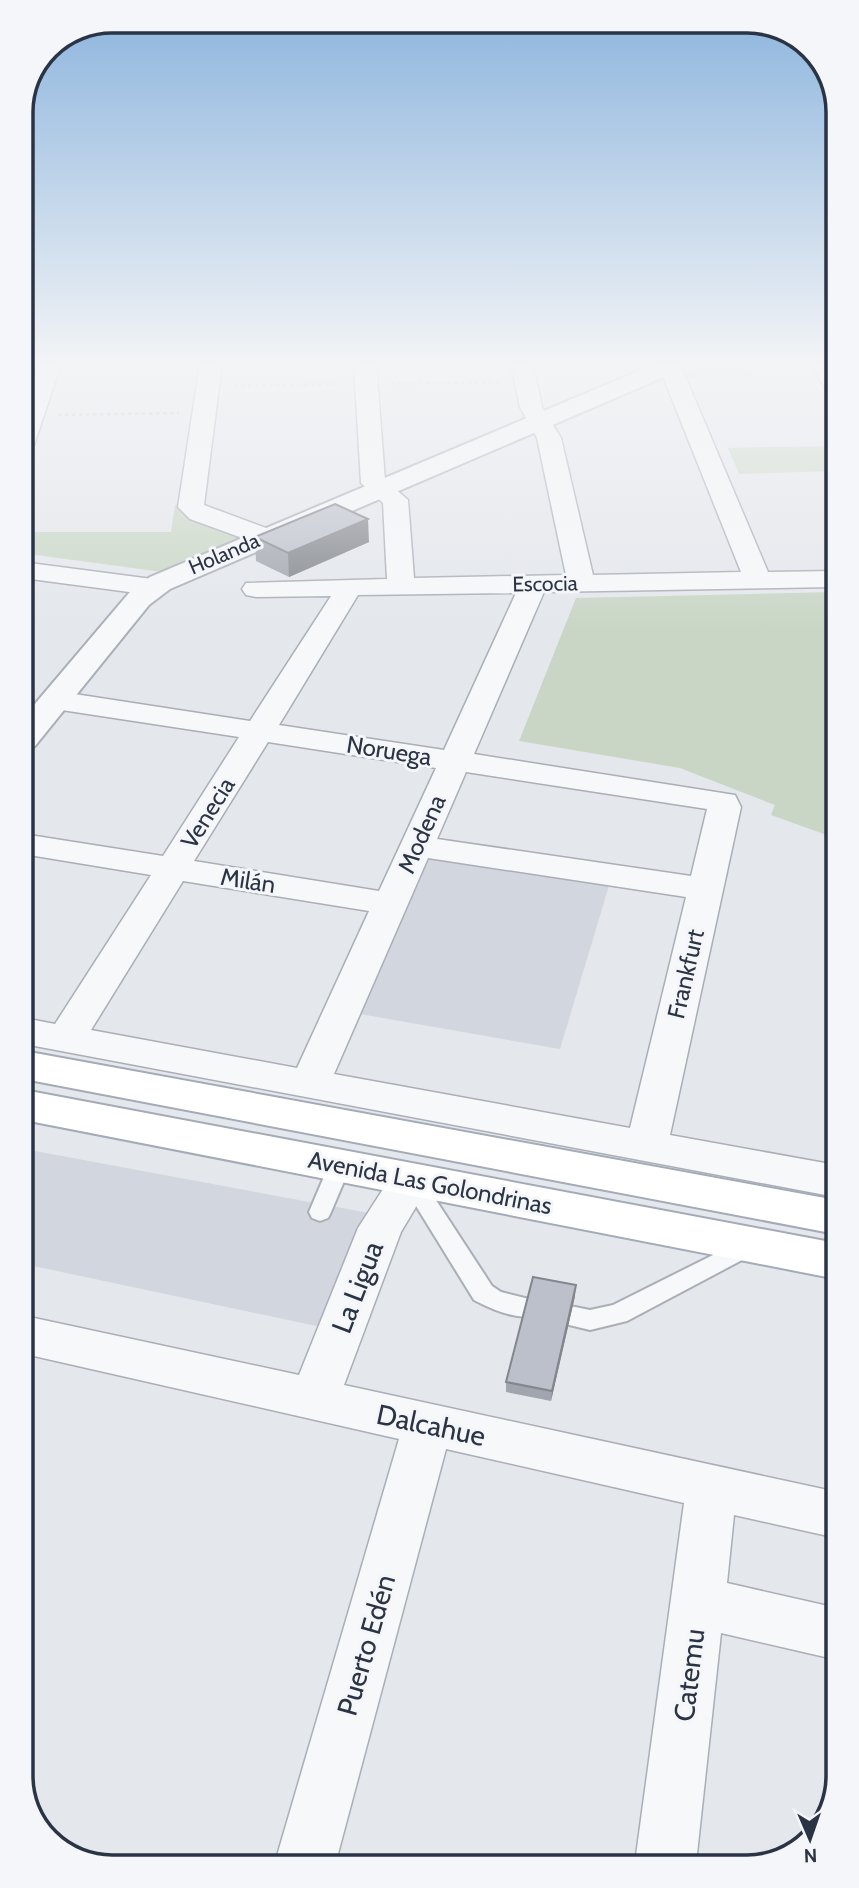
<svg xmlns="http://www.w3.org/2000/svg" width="859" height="1888" viewBox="0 0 859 1888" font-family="Cabin,sans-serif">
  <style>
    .built { fill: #d2d6de }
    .green { fill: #c9d6c5 }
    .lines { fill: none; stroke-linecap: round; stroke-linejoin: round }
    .service-casing { stroke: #a9aeb7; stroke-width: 4 }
    .minor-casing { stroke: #a9aeb7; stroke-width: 3 }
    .tertiary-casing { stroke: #a9aeb7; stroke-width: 4 }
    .primary-casing { stroke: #a3abb8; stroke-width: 4 }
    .path { stroke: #c2c5cb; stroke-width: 2.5; stroke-dasharray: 3.5 3.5; stroke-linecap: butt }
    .service { fill: #f7f8fa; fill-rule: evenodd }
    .minor { fill: #f7f8fa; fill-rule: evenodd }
    .tertiary { fill: #f7f8fa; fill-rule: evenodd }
    .primary { fill: #fff; fill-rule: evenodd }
    .wall { fill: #a1a5ae }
    .shaded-wall { fill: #83868d }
    .building { fill: #bbc0ca; stroke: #83868d; stroke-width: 2 }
    .labels { text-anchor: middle; stroke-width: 6; stroke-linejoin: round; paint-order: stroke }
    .far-street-label { font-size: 21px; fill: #2b3445; stroke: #f4f6f9 }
    .street-label { font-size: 24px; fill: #2b3445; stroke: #f4f6f9 }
    .near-street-label { font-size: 28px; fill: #2b3445; stroke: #f4f6f9 }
    .rim { fill: none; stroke: #2b3445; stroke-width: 3.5 }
  </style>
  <rect width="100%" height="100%" fill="#e4e7ec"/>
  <!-- built -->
  <path class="built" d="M 431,855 L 610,882 L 560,1049 L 360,1014 Z
    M 24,1149 L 369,1213 L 326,1328 L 24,1264 Z"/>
  <!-- green -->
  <path class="green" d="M 705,364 L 748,364 L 753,376 L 684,377 L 688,372 Z
    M 834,446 L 834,471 L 739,474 L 728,448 Z
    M 202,504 L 267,530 L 162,572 L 22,553 L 22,532 L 171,532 L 175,505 Z
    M 835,592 L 835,838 L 771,815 L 775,805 L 680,768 L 519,741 L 576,598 Z"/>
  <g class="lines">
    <!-- service casing -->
    <g class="service-casing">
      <path id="service" d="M 340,1157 L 348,1159 L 351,1165 L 331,1212 L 328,1218 L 320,1221 L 312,1218 L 309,1212 L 329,1165 L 332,1159 Z
        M 411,1172 L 419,1174 L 492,1286 L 501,1292 L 537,1301 L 540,1308 L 537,1315 C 518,1321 491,1309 474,1300 L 400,1180 L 403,1174 Z
        M 751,1236 L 759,1239 L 763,1245 L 759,1251 L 627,1321 L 590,1330 L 561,1323 L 558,1316 L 561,1309 L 570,1306 L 590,1310 L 613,1305 Z"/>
    </g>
    <!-- minor casing -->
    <g class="minor-casing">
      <path id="minor" d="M 39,364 L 61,364 L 34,445 L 30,450 L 22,452 L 22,412 Z
        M 200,364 L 222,364 L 204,505 L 274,531 L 278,537 L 274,543 L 265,545 L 256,543 L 190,519 L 178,507 Z
        M 354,364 L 376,364 L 385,480 L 408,500 L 414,578 L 566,575 L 537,438 L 520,407 L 511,364 L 533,364 L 542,407 L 561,438 L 593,575 L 741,572 L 658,364 L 680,364 L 768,572 L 834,571 L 834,587 L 544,592 L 474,754 L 735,795 L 741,807 L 670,1135 L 836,1165 L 836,1197 L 24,1044 L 24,1018 L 55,1024 L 151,875 L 23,854 L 23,834 L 163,856 L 239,737 L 55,709 L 44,706 L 40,700 L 44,694 L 55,691 L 250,721 L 331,596 L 256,597 L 246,595 L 242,589 L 246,583 L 387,579 L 383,503 L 361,483 ZM 516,593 L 444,750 L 279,725 L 358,595 ZM 268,742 L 436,768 L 379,891 L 194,861 ZM 466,772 L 707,809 L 691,876 L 437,839 ZM 428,858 L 686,897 L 630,1128 L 334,1074 ZM 183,881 L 369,911 L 297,1068 L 91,1030 Z
        M 811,364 L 832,364 L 834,392 L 826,390 Z
        M 22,562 L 152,579 L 162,581 L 166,587 L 162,593 L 152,595 L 23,578 Z
        M 411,1164 L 426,1169 L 432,1180 L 401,1232 L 344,1385 L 837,1492 L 837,1538 L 734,1515 L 727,1583 L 837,1608 L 838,1660 L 721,1633 L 696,1863 L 635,1863 L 684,1503 L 446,1449 L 335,1865 L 274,1866 L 399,1439 L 25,1354 L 25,1316 L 299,1375 L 358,1228 L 396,1169 Z"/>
    </g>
    <!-- tertiary casing -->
    <g class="tertiary-casing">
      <path id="tertiary" d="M 655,364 L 686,364 L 683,369 L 170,589 L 149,605 L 35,746 L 23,749 L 23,718 L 129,593 L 150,577 Z"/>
    </g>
    <!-- primary casing -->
    <g class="primary-casing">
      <path id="primary" d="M 24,1051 L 836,1200 L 836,1234 L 24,1079 Z
        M 24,1090 L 836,1243 L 837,1279 L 24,1120 Z"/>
    </g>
    <!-- path -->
    <path class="path" d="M 391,384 L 501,382
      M 234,386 L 340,384
      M 58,415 L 179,413"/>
    <!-- service -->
    <use href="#service" class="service"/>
    <!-- minor -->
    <use href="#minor" class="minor"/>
    <!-- tertiary -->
    <use href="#tertiary" class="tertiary"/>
    <!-- primary -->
    <use href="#primary" class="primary"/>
  </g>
  <!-- wall -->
  <path class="wall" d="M 255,537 L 369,542 L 289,577 L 256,561 Z
    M 575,1296 L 551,1401 L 506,1392 L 506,1382 Z"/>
  <!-- shaded-wall -->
  <path class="shaded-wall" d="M 368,519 L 369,542 L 289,577 L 288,553 Z
    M 576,1285 L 575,1296 L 551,1401 L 552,1391 Z"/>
  <!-- building -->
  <path class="building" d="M 335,504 L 368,519 L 288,553 L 255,537 Z
    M 533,1277 L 576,1285 L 552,1391 L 506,1382 Z"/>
  <!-- sky -->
  <linearGradient id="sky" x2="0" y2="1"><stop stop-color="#8bb4dd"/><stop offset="0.58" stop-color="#f3f4f6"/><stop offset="1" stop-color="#f3f4f6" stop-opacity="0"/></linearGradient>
  <rect width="859" height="629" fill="url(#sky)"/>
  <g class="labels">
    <!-- far-street labels -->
    <g class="far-street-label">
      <text transform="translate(224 554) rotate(-23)" y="7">Holanda</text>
      <text transform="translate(545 584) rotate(-1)" y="7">Escocia</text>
    </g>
    <!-- street labels -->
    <g class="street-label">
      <text transform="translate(389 751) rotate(9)" y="8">Noruega</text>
      <text transform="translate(208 813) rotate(-58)" y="8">Venecia</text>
      <text transform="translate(422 834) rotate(-66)" y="8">Modena</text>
      <text transform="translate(248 881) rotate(9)" y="8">Milán</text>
      <text transform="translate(686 974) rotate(-77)" y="8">Frankfurt</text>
      <text transform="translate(430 1183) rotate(11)" y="8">Avenida Las Golondrinas</text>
    </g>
    <!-- near-street labels -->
    <g class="near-street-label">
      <text transform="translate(357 1287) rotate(-69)" y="10">La Ligua</text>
      <text transform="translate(431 1425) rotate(12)" y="10">Dalcahue</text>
      <text transform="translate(366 1645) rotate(-74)" y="10">Puerto Edén</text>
      <text transform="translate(689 1675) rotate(-83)" y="10">Catemu</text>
    </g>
  </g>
  <!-- crop -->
  <path d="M0 0H859V1888H0ZM112 33H747A79 79 0 0 1 826 112V1776A79 79 0 0 1 747 1855H112A79 79 0 0 1 33 1776V112A79 79 0 0 1 112 33Z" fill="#f4f6f9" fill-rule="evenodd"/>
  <path class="rim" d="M112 33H747A79 79 0 0 1 826 112V1776A79 79 0 0 1 747 1855H112A79 79 0 0 1 33 1776V112A79 79 0 0 1 112 33Z"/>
  <!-- north arrow -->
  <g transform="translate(810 1839) rotate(178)" stroke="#f4f6f9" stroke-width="5" paint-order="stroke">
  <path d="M0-5L12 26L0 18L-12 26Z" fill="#2b3445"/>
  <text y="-10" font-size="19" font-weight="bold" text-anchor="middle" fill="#2b3445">N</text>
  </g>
</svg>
